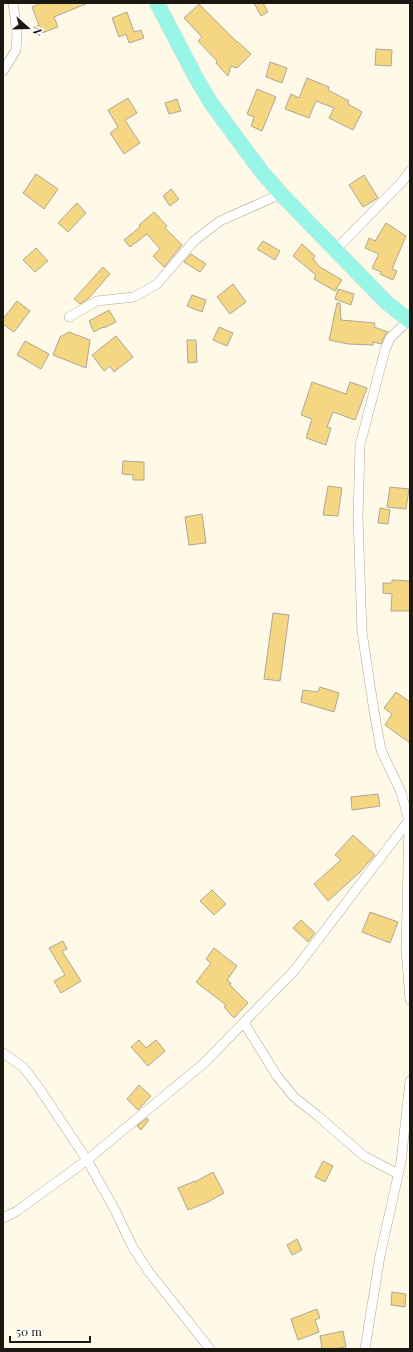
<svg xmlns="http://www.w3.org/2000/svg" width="413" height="1352" viewBox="0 0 413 1352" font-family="'Playfair Display',serif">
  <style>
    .building { fill: #f5d682; stroke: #aea794 }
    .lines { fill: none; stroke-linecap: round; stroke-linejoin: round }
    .street-casing { stroke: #ada693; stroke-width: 10 }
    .primary-casing { stroke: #dfdfde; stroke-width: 16 }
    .street { stroke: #fff; stroke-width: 9 }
    .primary { stroke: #97f6e5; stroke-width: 15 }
  </style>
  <rect width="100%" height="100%" fill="#fff9e8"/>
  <!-- building -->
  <path class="building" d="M 41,3 L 88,3 L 54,17 L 58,27 L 39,34 L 36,26 L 39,25 L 32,7 Z
    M 254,3 L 263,3 L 268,12 L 261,16 Z
    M 199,4 L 237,42 L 237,41 L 251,54 L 237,68 L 231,66 L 228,76 L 216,63 L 217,61 L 198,41 L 202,37 L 184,18 Z
    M 127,12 L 134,32 L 141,30 L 144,38 L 129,43 L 126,34 L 119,37 L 112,18 Z
    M 376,49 L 392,50 L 391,66 L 375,65 Z
    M 270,62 L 287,68 L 282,83 L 266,77 Z
    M 307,78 L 329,87 L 328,90 L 349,101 L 348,104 L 362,112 L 353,130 L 329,118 L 334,108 L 316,101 L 309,118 L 285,109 L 291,94 L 299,98 Z
    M 257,89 L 276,97 L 262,131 L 251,126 L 254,117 L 247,114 Z
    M 128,98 L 137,113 L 125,120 L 140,143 L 124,154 L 110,133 L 118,127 L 108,110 Z
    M 177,99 L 181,111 L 169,114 L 165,103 Z
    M 36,174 L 58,189 L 44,209 L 23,193 Z
    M 364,175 L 378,198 L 363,207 L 349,185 Z
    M 171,189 L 179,199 L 170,206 L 163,196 Z
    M 77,203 L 86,213 L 68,232 L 58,223 Z
    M 154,212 L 167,226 L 165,228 L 182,245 L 164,267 L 153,256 L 160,249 L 147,234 L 130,247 L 124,240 L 140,227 L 139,225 Z
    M 386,223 L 406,236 L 392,269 L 397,271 L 393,280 L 380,274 L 381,272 L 372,268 L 379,254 L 365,248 L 369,238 L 375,241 Z
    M 263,241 L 280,251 L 275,260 L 257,249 Z
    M 302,244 L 315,256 L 313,259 L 320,267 L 342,280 L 335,291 L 314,279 L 316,275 L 293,256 Z
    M 36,248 L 48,261 L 35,272 L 23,260 Z
    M 191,254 L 206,264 L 200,272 L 184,262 Z
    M 103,267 L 110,274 L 88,299 L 80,304 L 74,299 Z
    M 233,284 L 246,302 L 230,314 L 217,297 Z
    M 338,289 L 354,294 L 351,305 L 335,299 Z
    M 192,295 L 206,300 L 202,312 L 187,306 Z
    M 17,301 L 30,311 L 14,332 L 3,324 L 3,319 Z
    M 337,303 L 340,303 L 341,320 L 375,323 L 374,327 L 388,332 L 385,335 L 381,344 L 373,342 L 373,345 L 348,344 L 329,340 Z
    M 109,310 L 116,322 L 104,328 L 103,327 L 94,332 L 89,321 Z
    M 219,327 L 233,333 L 227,346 L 213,340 Z
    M 69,332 L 90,340 L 86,368 L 53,355 L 60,337 Z
    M 116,336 L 133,357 L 114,372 L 110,366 L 104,371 L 92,355 Z
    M 187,340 L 196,340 L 197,362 L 188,363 Z
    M 25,341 L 49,354 L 41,369 L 17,355 Z
    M 312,382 L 346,394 L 350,382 L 367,388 L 355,420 L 333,412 L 327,427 L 331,428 L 326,445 L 306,438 L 312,419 L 301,415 Z
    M 123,461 L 144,462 L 144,480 L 133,480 L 133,475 L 122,474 Z
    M 328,486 L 342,488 L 338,516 L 323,515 Z
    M 390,487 L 409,489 L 406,509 L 387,507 Z
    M 380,508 L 390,510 L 388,524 L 378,523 Z
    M 202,514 L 206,543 L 189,545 L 185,517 Z
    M 392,580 L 410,581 L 410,611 L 391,611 L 392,594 L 383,593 L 383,583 L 392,583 Z
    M 273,613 L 289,615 L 280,681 L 264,679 Z
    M 320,687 L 339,693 L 334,712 L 301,702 L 303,690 L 318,692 Z
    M 396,692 L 410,702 L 410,743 L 385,725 L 392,714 L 384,708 Z
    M 378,794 L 380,806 L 352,810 L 351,797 Z
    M 353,835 L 375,855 L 360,872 L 328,901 L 314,884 L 341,860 L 335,855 Z
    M 212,890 L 226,904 L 214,915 L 200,901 Z
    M 370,912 L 398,922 L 390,943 L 362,932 Z
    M 301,920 L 315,933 L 308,942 L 293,928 Z
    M 63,941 L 67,949 L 62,951 L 81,981 L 61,993 L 54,981 L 65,975 L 49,948 Z
    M 214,948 L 237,966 L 227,980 L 231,983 L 230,985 L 248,1003 L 234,1018 L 224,1007 L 226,1005 L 196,982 L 211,963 L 206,959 Z
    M 139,1040 L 146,1048 L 156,1040 L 165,1051 L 148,1066 L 131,1047 Z
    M 139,1085 L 151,1096 L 138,1110 L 127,1099 Z
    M 147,1118 L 149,1120 L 141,1130 L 137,1126 Z
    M 323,1161 L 333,1166 L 325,1182 L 315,1177 Z
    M 213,1172 L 224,1193 L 208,1202 L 188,1210 L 178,1188 L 195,1181 L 195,1182 Z
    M 297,1239 L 302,1250 L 292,1255 L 287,1245 Z
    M 392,1292 L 406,1294 L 405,1307 L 391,1305 Z
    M 317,1309 L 320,1318 L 315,1320 L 319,1332 L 298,1340 L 291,1319 Z
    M 343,1331 L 346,1347 L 333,1349 L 322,1349 L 320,1336 Z"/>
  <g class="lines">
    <!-- street casing -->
    <g class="street-casing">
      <path id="street" d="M 3,71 L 16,50 L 17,34 L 13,3
        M 335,250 L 402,182 L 410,171
        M 69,317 L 97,301 L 134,297 L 157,284 L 194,241 L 220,221 L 281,194
        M 409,320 L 390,338 L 385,350 L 360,445 L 358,518 L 362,632 L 374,711 L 381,750 L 401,792 L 409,821 L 406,949 L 410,1000
        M 244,1023 L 277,1076 L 294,1097 L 318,1116 L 364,1156 L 398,1174
        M 3,1053 L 23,1067 L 37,1085 L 87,1160 L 17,1211 L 3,1218
        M 210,1349 L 149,1272 L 132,1246 L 115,1210 L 87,1160 L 203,1064 L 294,971 L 410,819
        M 365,1349 L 380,1256 L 401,1162 L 410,1081"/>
    </g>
    <!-- primary casing -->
    <g class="primary-casing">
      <path id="primary" d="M 157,3 L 195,76 L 211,103 L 261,171 L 281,194 L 386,302 L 410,321"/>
    </g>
    <!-- street -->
    <use href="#street" class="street"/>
    <!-- primary -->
    <use href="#primary" class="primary"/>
  </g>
  <!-- border -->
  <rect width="413" height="1352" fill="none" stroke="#1a1810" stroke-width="8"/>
  <!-- north arrow -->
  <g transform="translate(28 28) rotate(110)" stroke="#ffffff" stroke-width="3" paint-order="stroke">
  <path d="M0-3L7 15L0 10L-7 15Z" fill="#1a1810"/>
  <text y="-6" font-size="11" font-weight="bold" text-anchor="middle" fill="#1a1810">N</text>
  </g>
  <!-- scale -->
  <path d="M10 1336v6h80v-6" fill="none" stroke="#1a1810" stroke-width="2"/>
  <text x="16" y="1336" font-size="12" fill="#1a1810" stroke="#ffffff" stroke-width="3" paint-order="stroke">50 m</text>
</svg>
